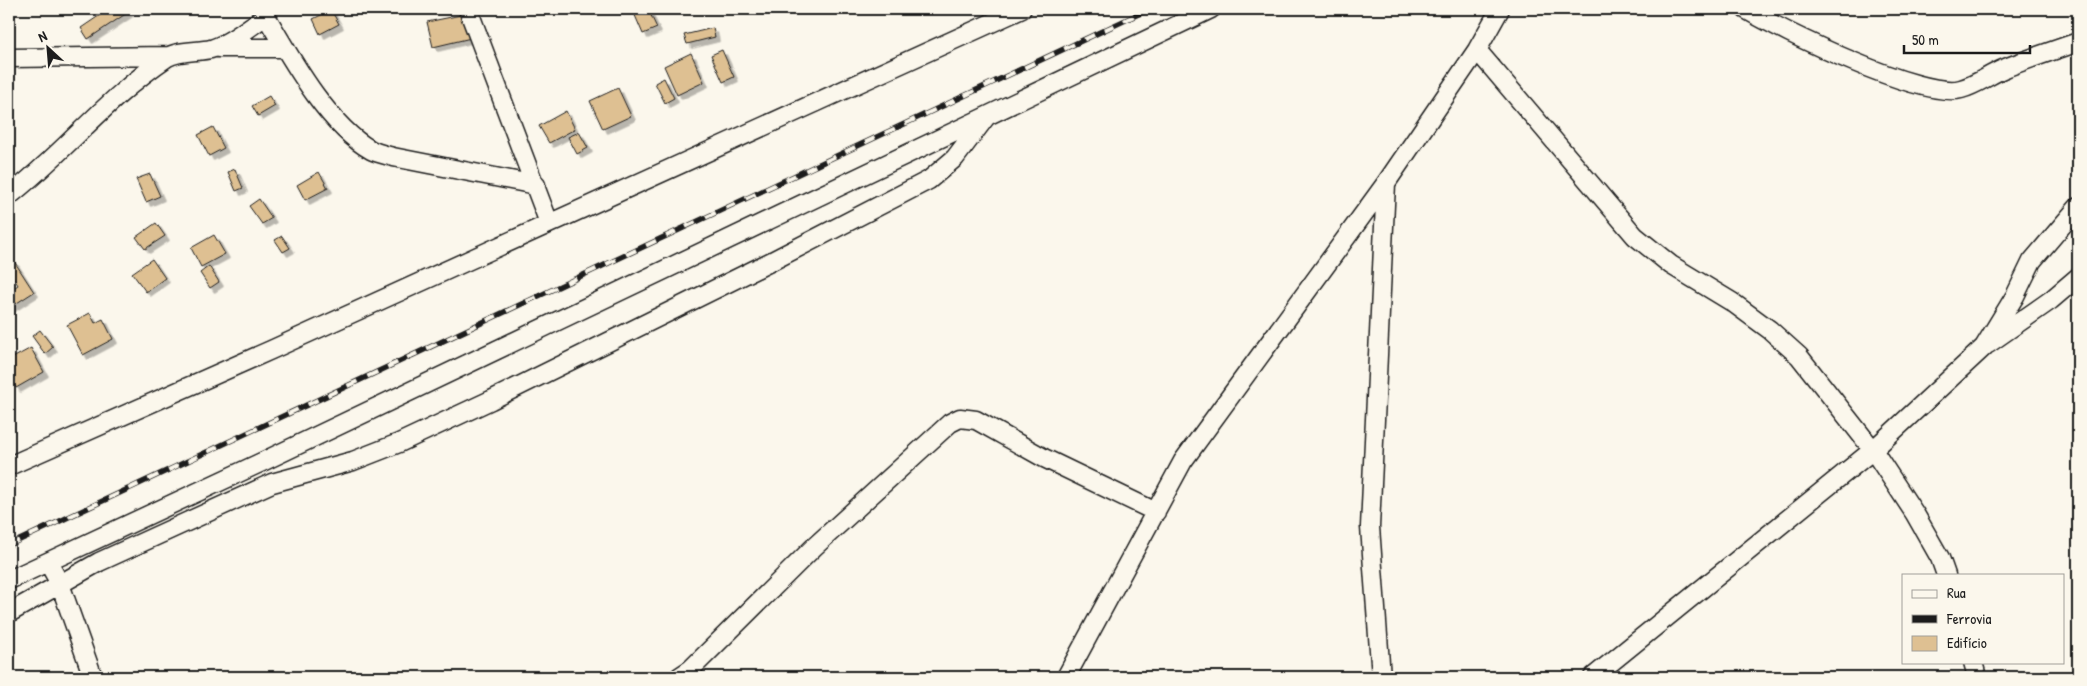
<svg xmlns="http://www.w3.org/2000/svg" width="2087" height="686" viewBox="0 0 2087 686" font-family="'Patrick Hand',sans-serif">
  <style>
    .building { fill: #dec092; stroke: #1c1c1c; filter: url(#shadow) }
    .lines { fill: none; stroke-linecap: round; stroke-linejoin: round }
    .street-casing { stroke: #1c1c1c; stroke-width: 21 }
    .street { stroke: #fbf7ec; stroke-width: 18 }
    .rail-casing { stroke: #1c1c1c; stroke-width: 5.5 }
    .rail { stroke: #fbf7ec; stroke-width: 4; stroke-dasharray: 11; stroke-linecap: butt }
  </style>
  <defs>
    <filter id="shadow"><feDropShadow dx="4.5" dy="4.5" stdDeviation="0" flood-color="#0004"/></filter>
  </defs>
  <rect width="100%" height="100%" fill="#fbf7ec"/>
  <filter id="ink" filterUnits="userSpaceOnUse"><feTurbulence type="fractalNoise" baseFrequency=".02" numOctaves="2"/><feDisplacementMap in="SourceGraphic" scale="10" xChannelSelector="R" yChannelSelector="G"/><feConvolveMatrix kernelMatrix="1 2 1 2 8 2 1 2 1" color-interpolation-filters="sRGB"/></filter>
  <g filter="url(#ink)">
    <!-- building -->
    <path class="building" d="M 109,9 L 128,9 L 130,11 L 88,39 L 81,28 Z
      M 643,9 L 648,9 L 657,28 L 643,34 L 634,13 Z
      M 331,10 L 339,24 L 320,34 L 313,19 Z
      M 466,14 L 471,38 L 433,47 L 427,22 Z
      M 713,28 L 715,37 L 687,44 L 684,35 Z
      M 722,50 L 734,77 L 723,82 L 711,55 Z
      M 691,53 L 704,82 L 677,95 L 664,66 Z
      M 664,78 L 674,98 L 665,103 L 655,83 Z
      M 618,88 L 631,116 L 603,129 L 590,101 Z
      M 269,96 L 275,106 L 258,116 L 252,106 Z
      M 566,111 L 575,129 L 549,143 L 539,126 Z
      M 213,127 L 224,148 L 209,156 L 198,135 Z
      M 579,132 L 588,148 L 577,154 L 568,137 Z
      M 235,169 L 243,188 L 236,191 L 228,172 Z
      M 319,172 L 328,188 L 305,200 L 297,185 Z
      M 150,174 L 160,196 L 146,202 L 136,179 Z
      M 259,199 L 272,218 L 262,224 L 249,206 Z
      M 156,223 L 165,236 L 145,249 L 136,237 Z
      M 214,235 L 225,254 L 201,267 L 191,248 Z
      M 282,236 L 290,248 L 283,252 L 275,240 Z
      M 152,259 L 165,278 L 146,292 L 132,273 Z
      M 14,261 L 34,292 L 9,308 L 9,291 L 18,285 L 9,271 L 9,265 Z
      M 209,266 L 219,282 L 210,288 L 200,273 Z
      M 90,313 L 95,323 L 103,319 L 113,339 L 83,355 L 67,325 Z
      M 40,330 L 53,347 L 45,354 L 32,336 Z
      M 31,348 L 44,372 L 16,388 L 9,375 L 9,360 Z"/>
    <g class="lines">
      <!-- street casing -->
      <g class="street-casing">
        <path id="street" d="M 468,9 L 549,223
          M 1745,9 C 1782,31 1923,100 1961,89 C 1976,85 1989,75 2003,69 C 2027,59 2053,51 2078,42
          M 218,48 L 285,48
          M 1477,50 L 1635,236 L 1671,265 L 1732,302 L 1770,330 L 1799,356 L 1873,450 L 1915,514 L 1940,558 L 1946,575
          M 9,58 L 169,56
          M 9,196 C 64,153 108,97 166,58 C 177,50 198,52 211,49 C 231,43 249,27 266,16 C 290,57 328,126 371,150 C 377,153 386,155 393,157 L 536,185
          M 1988,344 L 2051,300 L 2078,277
          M 9,466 L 271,350 L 1022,9
          M 48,562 L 60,584 L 93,677
          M 9,580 L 262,462 L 1211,9
          M 9,613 L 99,562 L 272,483 L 353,461 L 399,443 L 491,400 L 772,261 L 929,180 L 955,158 L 986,117
          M 1973,662 L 1977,677
          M 679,677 L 691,669 L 814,547 L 950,423 L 960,418 L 976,420 L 1044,458 L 1156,512
          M 1066,677 L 1183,461 L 1386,183
          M 1381,677 L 1370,527 L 1386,183 L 1477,50 L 1500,9
          M 1593,677 L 1873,450 L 1984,347 L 2015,296 L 2032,261 L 2078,207"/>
      </g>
      <!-- street -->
      <use href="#street" class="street"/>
      <!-- rail casing -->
      <g class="rail-casing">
        <path id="rail" d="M 9,545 L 1149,9"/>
      </g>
      <!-- rail -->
      <use href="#rail" class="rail"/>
    </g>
  </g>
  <!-- margin -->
  <rect width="2087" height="686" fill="none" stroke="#fbf7ec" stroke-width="30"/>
  <rect x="15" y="15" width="2057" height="656" fill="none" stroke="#1c1c1c" stroke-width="2" filter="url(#ink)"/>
  <!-- legend -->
  <rect x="1902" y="574" width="162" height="90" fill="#fbf7ec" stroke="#a29f99"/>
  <rect x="1912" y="590" width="25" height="8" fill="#fbf7ec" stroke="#a29f99"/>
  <text x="1947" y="598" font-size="15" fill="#1c1c1c">Rua</text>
  <rect x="1912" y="615" width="25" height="8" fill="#1c1c1c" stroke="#a29f99"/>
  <text x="1947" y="624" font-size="15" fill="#1c1c1c">Ferrovia</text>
  <rect x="1912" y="636" width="25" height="15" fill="#dec092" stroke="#a29f99"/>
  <text x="1947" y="648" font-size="15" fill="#1c1c1c">Edifício</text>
  <!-- north arrow -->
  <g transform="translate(48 48) rotate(334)" stroke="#fbf7ec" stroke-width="4" paint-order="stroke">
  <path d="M0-4L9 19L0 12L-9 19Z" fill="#1c1c1c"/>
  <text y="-8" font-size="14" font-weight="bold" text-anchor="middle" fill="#1c1c1c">N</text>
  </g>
  <!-- scale -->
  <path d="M1904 45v8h126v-8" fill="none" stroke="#1c1c1c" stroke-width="2.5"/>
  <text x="1912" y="45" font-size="15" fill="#1c1c1c" stroke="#fbf7ec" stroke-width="4" paint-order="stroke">50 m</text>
</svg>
